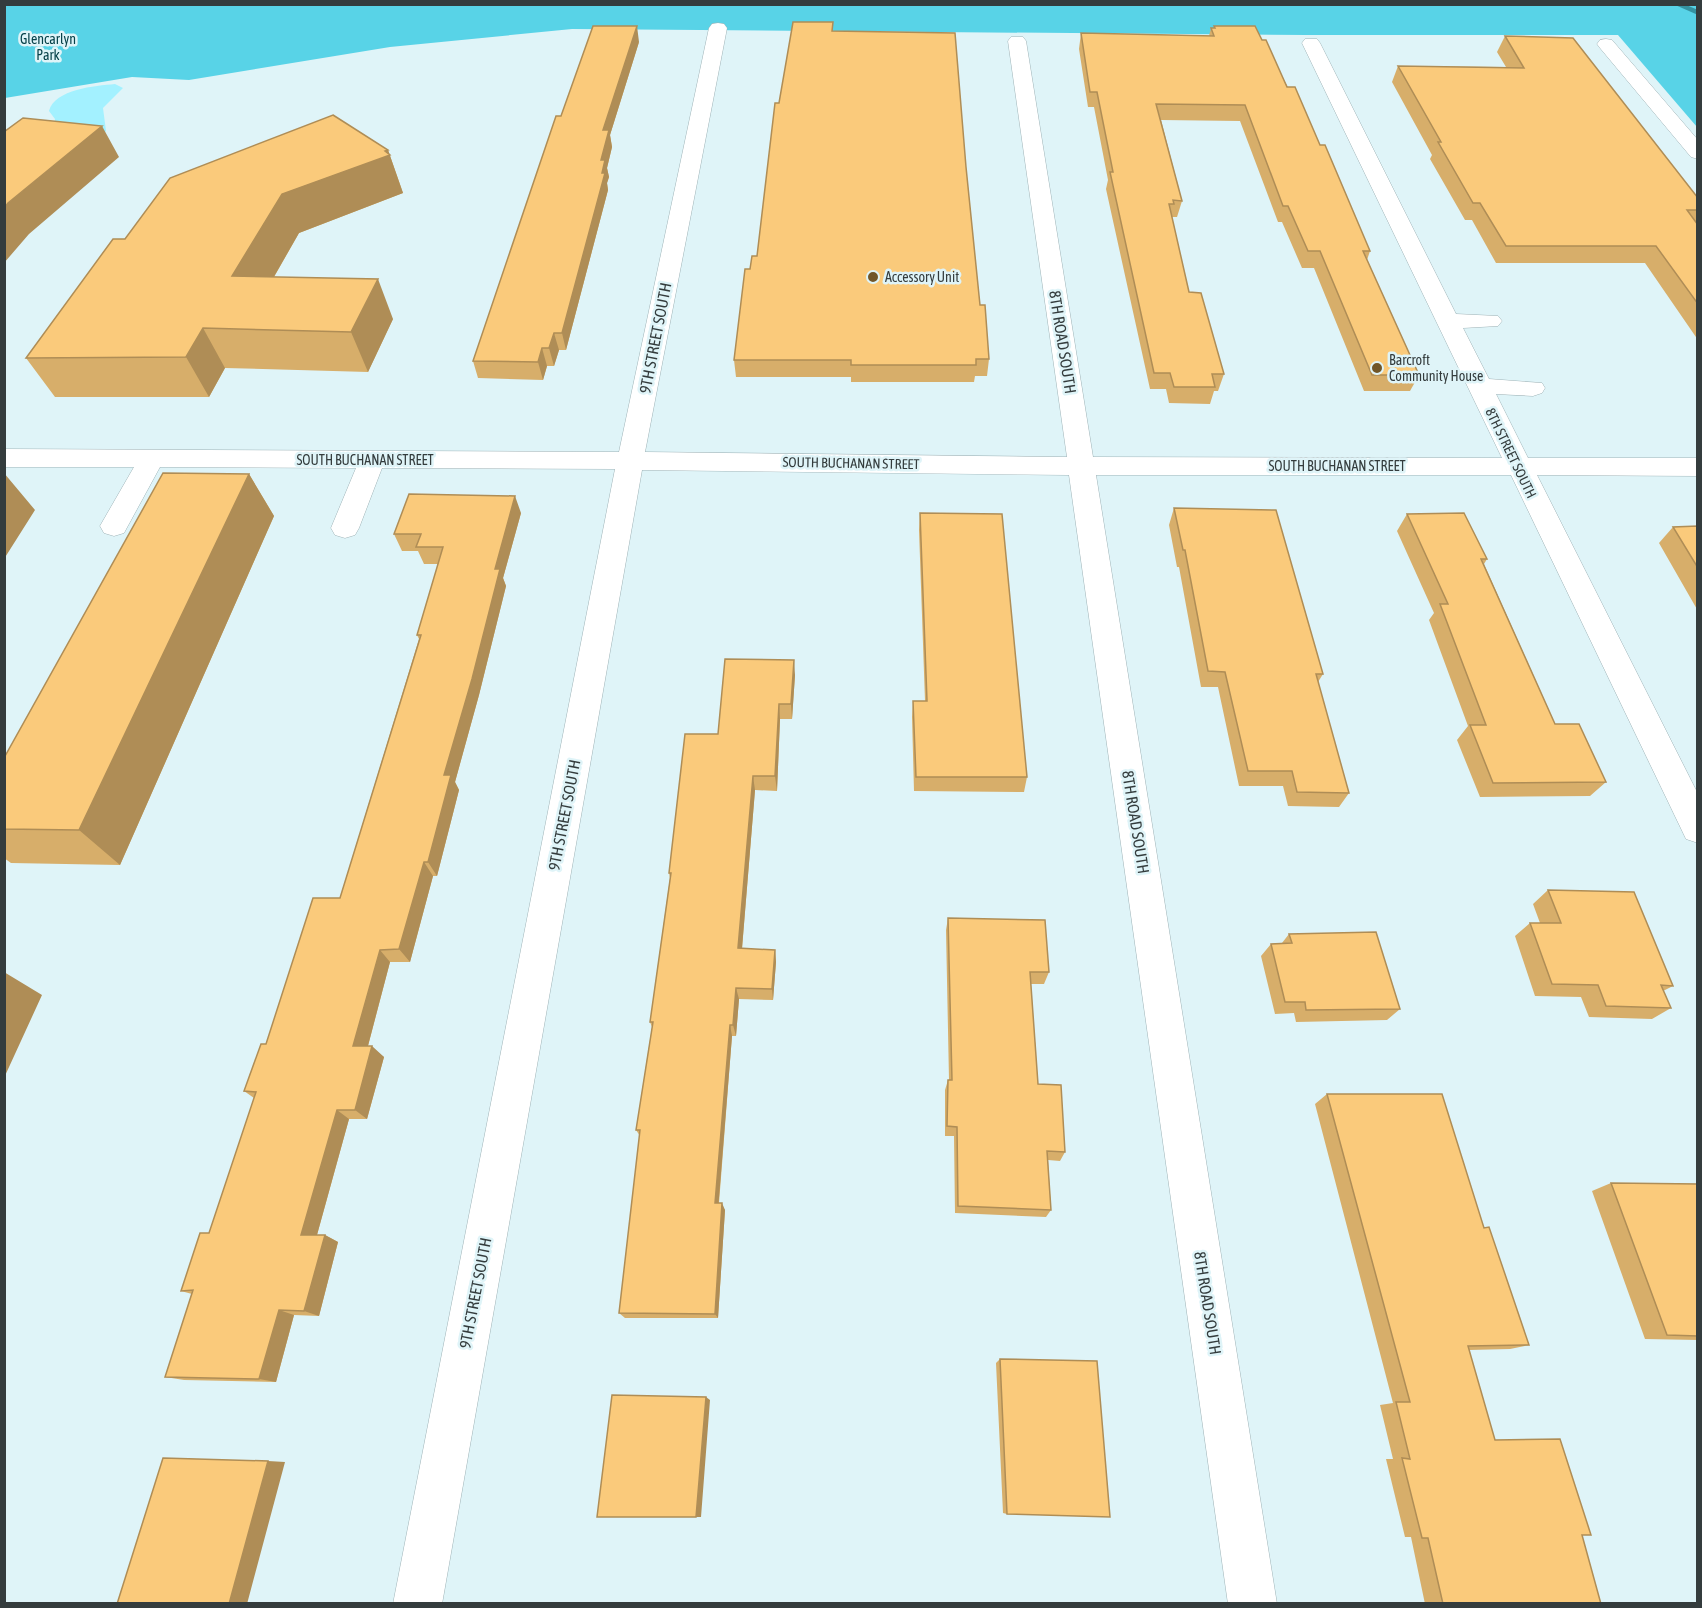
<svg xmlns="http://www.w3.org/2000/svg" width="1702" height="1608" viewBox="0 0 1702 1608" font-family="'Asap Condensed',sans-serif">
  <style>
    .green { fill: #a3f1ff }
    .forest { fill: #58d3e7 }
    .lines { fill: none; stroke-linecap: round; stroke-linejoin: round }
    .stream { fill: #3592a0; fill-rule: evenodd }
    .minor-casing { stroke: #9fb3b7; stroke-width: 1 }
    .minor { fill: #fff; fill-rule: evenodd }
    .wall { fill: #d7ae6a }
    .shaded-wall { fill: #af8d56 }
    .building { fill: #faca7b; stroke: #af8d56; stroke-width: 1.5 }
    .poi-dot { fill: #715628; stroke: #dff4f8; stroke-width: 2 }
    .labels { text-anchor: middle; stroke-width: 5; stroke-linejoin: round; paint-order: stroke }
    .far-park-label { font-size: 14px; fill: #064149; stroke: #dff4f8 }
    .far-poi-label { font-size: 14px; fill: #343c3d; stroke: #dff4f8; text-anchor: start }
    .far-street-label { font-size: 14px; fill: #343c3d; stroke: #dff4f8 }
    .street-label { font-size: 16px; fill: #343c3d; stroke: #dff4f8 }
  </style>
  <rect width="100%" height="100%" fill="#dff4f8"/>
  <!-- green -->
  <path class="green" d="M 115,84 L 123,88 L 103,108 L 106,131 L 101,136 L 54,127 L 55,119 L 49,111 C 55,89 95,86 115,84 Z"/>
  <!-- forest -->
  <path class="forest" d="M 5,5 L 1697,5 L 1697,127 L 1618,35 L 1307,35 L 572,29 L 390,47 L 189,80 L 132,77 L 5,98 Z"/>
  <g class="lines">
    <!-- stream -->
    <path class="stream" d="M 1673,4 L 1684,4 L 1698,10 L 1698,15 Z"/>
    <!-- minor casing -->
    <g class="minor-casing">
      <path id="minor" d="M 718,23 L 724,24 L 727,28 L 645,452 L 1067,457 L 1008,41 L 1011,37 L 1023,37 L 1026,41 L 1093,457 L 1502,458 L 1302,43 L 1305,39 L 1317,39 L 1320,43 L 1456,314 L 1498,316 L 1502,321 L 1498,326 L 1463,328 L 1489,379 L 1542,383 L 1545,388 L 1542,393 L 1533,396 L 1496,394 L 1528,458 L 1698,458 L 1698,476 L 1537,475 L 1698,794 L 1698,843 L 1686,839 L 1511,475 L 1096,475 L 1277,1604 L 1228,1604 L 1069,475 L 642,470 L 442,1604 L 393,1604 L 615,469 L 382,468 L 359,528 L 355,535 L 345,538 L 335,535 L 331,528 L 356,468 L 160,467 L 124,533 L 114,536 L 104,533 L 100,526 L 134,467 L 4,467 L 4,449 L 619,452 L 709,28 L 712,24 Z
        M 1606,39 L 1612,40 L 1698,140 L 1698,159 L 1691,157 L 1600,48 L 1597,44 L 1600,40 Z"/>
    </g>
    <!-- minor -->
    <use href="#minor" class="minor"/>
  </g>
  <!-- wall -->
  <path class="wall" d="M 833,22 L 833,31 L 966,167 L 980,305 L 989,359 L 987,376 L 975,376 L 974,382 L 851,382 L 851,377 L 736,377 L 734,360 L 750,269 L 757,256 L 779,103 Z
    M 1214,26 L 1262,40 L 1320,145 L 1370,251 L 1367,260 L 1419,375 L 1410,391 L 1364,391 L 1314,268 L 1302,268 L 1282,222 L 1278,222 L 1240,121 L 1161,120 L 1182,201 L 1177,217 L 1172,217 L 1189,292 L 1224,374 L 1218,391 L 1214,391 L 1210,404 L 1169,403 L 1166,389 L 1150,389 L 1106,189 L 1108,180 L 1094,107 L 1088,107 L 1079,49 L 1081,33 L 1209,36 L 1211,28 L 1214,28 Z
    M 1505,36 L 1698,198 L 1698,340 L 1645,263 L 1496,263 L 1472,220 L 1465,220 L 1430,159 L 1432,155 L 1392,82 L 1398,66 L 1506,67 L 1497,52 Z
    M 639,42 L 610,135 L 612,147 L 607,168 L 609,177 L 607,183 L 608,190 L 566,350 L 559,350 L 554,366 L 547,366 L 543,380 L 478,378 L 473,361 L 561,116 Z
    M 388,150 L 403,193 L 299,233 L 274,277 L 393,319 L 368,372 L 225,368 L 209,397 L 55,397 L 26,358 L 125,239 Z
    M 249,474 L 274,516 L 120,865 L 11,863 L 4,858 L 4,758 Z
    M 1174,508 L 1323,674 L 1318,682 L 1349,793 L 1339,807 L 1288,806 L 1283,786 L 1239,786 L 1218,687 L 1201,687 L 1179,567 L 1177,567 L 1169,525 Z
    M 521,513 L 503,578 L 506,586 L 479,695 L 455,782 L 459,790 L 437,876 L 433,876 L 410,962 L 390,962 L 368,1046 L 384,1057 L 367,1119 L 349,1119 L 317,1235 L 325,1235 L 338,1242 L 319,1316 L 294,1315 L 276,1382 L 184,1380 L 165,1377 L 192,1294 L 181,1291 L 209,1233 L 254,1098 L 244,1091 L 266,1044 L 340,898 L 419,639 L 417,635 L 438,564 L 424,564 L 418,551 L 402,551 L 394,534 Z
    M 920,513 L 1027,777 L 1024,792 L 914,791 L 912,717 L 913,701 L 925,701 L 919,530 Z
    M 1407,514 L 1487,559 L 1484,564 L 1555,724 L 1606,782 L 1590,796 L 1480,797 L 1457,740 L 1468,726 L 1429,620 L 1434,613 L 1397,531 Z
    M 1698,526 L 1698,611 L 1659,543 L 1673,527 Z
    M 795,675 L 792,719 L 780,719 L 777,791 L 755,790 L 742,949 L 775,950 L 776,962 L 773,1000 L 739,999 L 736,1036 L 732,1036 L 719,1203 L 725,1210 L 718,1318 L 625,1318 L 619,1313 L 640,1136 L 636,1130 L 652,1027 L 650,1022 L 670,878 L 669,873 L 718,734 Z
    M 1548,890 L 1673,986 L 1663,991 L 1671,1008 L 1652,1019 L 1589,1017 L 1581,997 L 1535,996 L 1515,936 L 1530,923 L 1540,923 L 1533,904 Z
    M 948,918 L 1049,972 L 1044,984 L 1031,984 L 1038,1084 L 1065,1152 L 1060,1161 L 1048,1160 L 1051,1210 L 1046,1217 L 955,1213 L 954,1136 L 945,1136 L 945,1090 L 948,1080 L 949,1080 L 946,930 Z
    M 1289,934 L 1400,1009 L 1387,1020 L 1296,1022 L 1294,1013 L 1275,1014 L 1261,956 L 1271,944 L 1282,943 Z
    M 1327,1094 L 1484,1228 L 1529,1345 L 1510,1349 L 1469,1350 L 1495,1440 L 1582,1535 L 1601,1604 L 1425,1604 L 1411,1537 L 1405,1537 L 1386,1459 L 1393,1459 L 1380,1405 L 1393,1403 L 1315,1104 Z
    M 1611,1183 L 1698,1184 L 1698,1340 L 1645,1339 L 1592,1191 Z
    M 1000,1359 L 1007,1514 L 1003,1513 L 996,1363 Z"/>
  <!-- shaded-wall -->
  <path class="shaded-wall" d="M 637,26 L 639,42 L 610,135 L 612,147 L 607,168 L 609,177 L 607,183 L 608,190 L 566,350 L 562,333 L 602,173 L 601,160 L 603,130 Z
    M 102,126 L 119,157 L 29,234 L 4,263 L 4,208 L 8,203 Z
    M 388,150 L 403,193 L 299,233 L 252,315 L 232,276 L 282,194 Z
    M 378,279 L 393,319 L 368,372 L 351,332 Z
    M 203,328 L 225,368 L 209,397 L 186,357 Z
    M 554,333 L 559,350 L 554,366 L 549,348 Z
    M 542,348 L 547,366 L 543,380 L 538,362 Z
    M 4,473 L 35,510 L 4,559 Z
    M 249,474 L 274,516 L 120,865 L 79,830 Z
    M 515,496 L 521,513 L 503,578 L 506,586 L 479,695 L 455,782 L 459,790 L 437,876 L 428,862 L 444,775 L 495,569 Z
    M 794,660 L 795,675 L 792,719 L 791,704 Z
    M 779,704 L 780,719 L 777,791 L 775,776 Z
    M 753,776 L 755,790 L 741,960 L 738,948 Z
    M 424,862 L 433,876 L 410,962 L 399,949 Z
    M 380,950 L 390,962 L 365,1057 L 353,1046 Z
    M 775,950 L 776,962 L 773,1000 L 772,989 Z
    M 4,972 L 42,995 L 4,1078 Z
    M 736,988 L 739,999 L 736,1036 L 733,1025 Z
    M 730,1025 L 732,1036 L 718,1210 L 715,1203 Z
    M 372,1046 L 384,1057 L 367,1119 L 355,1110 Z
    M 337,1110 L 349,1119 L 315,1242 L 301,1235 Z
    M 722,1203 L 725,1210 L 718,1318 L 715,1314 Z
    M 325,1235 L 338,1242 L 319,1316 L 304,1311 Z
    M 279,1310 L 294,1315 L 276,1382 L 259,1379 Z
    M 706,1397 L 710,1400 L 701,1517 L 696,1517 Z
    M 268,1461 L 285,1462 L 247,1604 L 229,1604 Z"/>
  <!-- building -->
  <path class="building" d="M 793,22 L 833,22 L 832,31 L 955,33 L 966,167 L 980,305 L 985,305 L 989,359 L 976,359 L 976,365 L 851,365 L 851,360 L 734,360 L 745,269 L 750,269 L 752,256 L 757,256 L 775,103 L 779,103 Z
    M 593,26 L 637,26 L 603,130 L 609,130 L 601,160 L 605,160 L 602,173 L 605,173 L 562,333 L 554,333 L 549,348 L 542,348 L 538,362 L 473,361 L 556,116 L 561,116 Z
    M 1214,26 L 1255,26 L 1262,40 L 1266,40 L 1287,87 L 1295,87 L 1320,145 L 1325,145 L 1370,251 L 1363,251 L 1419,375 L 1372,375 L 1320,251 L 1308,251 L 1288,206 L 1283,206 L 1245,105 L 1156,104 L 1182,201 L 1173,200 L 1174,204 L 1169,204 L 1189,292 L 1201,293 L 1224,374 L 1212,374 L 1215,387 L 1174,387 L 1170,373 L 1154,373 L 1110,172 L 1113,172 L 1097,92 L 1090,92 L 1081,33 L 1214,36 L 1211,28 L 1215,28 Z
    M 1505,36 L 1573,38 L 1698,198 L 1698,210 L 1687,210 L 1698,225 L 1698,304 L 1656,246 L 1506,246 L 1480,203 L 1473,203 L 1438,142 L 1441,142 L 1398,66 L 1524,68 Z
    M 333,115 L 388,150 L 385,151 L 390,155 L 282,194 L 232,276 L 378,279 L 351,332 L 203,328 L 186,357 L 26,358 L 113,239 L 125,239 L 170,178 Z
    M 23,118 L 102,126 L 8,203 L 4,208 L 4,132 Z
    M 163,473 L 249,474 L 79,830 L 4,829 L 4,758 Z
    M 409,494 L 515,496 L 495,569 L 500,569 L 472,679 L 444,775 L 451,775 L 428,862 L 424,862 L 399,949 L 380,950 L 353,1046 L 372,1046 L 355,1110 L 337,1110 L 301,1235 L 325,1235 L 304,1311 L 279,1310 L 259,1379 L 165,1377 L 193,1290 L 181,1291 L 200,1233 L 209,1233 L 256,1092 L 244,1091 L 261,1044 L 266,1044 L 313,898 L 340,898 L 421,635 L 417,635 L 443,547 L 416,547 L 421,534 L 394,534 Z
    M 1174,508 L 1276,510 L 1323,674 L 1316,674 L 1349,793 L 1297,792 L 1292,771 L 1248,771 L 1225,672 L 1208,671 L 1185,550 L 1183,550 Z
    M 920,513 L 1002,514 L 1027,777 L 916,777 L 913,701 L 927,701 Z
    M 1464,513 L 1487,559 L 1481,559 L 1555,724 L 1579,724 L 1606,782 L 1493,783 L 1470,725 L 1486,725 L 1440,604 L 1448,604 L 1407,514 Z
    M 1698,526 L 1698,568 L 1673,527 Z
    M 725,659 L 794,660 L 791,704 L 779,704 L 775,776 L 753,776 L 738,948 L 775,950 L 772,989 L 736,988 L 733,1025 L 730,1025 L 715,1203 L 722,1203 L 715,1314 L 619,1313 L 640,1130 L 636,1130 L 653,1022 L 650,1022 L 671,873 L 669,873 L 685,734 L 718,734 Z
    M 1548,890 L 1634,892 L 1673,986 L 1661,985 L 1671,1008 L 1606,1006 L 1598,985 L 1552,984 L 1530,923 L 1561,923 Z
    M 948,918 L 1045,920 L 1049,972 L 1030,972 L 1038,1084 L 1061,1085 L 1065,1152 L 1047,1151 L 1051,1210 L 958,1206 L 957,1127 L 947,1126 L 948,1080 L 952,1080 Z
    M 1376,932 L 1400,1009 L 1306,1010 L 1305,1002 L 1285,1002 L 1271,944 L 1292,943 L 1289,934 Z
    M 1327,1094 L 1442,1094 L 1484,1228 L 1489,1227 L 1529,1345 L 1468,1346 L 1495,1440 L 1560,1439 L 1591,1535 L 1582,1535 L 1601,1604 L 1443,1604 L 1428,1538 L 1422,1538 L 1402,1458 L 1410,1459 L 1396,1402 L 1410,1402 Z
    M 1611,1183 L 1698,1184 L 1698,1336 L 1667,1335 Z
    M 1000,1359 L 1097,1361 L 1110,1517 L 1007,1514 Z
    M 612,1395 L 706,1397 L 696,1517 L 597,1517 Z
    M 163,1458 L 268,1461 L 229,1604 L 117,1604 Z"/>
  <!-- markers -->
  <g class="poi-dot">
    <circle cx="873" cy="277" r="6"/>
    <circle cx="1377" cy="368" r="6"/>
  </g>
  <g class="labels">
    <!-- far-park labels -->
    <g class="far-park-label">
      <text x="48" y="44">Glencarlyn<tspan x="48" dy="16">Park</tspan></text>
    </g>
    <!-- far-poi labels -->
    <g class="far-poi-label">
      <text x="885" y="282">Accessory Unit</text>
      <text x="1389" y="365">Barcroft<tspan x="1389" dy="16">Community House</tspan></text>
    </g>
    <!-- far-street labels -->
    <g class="far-street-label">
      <text transform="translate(1511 453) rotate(64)" y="5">8TH STREET SOUTH</text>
      <text x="365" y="465">SOUTH BUCHANAN STREET</text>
      <text transform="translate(851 463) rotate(1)" y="5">SOUTH BUCHANAN STREET</text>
      <text x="1337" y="471">SOUTH BUCHANAN STREET</text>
    </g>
    <!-- street labels -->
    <g class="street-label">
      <text transform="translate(655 338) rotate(-79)" y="6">9TH STREET SOUTH</text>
      <text transform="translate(1063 342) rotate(81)" y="6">8TH ROAD SOUTH</text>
      <text transform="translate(564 815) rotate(-79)" y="6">9TH STREET SOUTH</text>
      <text transform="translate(1136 822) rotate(81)" y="6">8TH ROAD SOUTH</text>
      <text transform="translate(475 1293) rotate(-79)" y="6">9TH STREET SOUTH</text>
      <text transform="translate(1208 1303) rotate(81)" y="6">8TH ROAD SOUTH</text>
    </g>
  </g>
  <!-- border -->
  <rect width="1702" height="1608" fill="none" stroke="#343c3d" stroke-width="12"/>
</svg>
